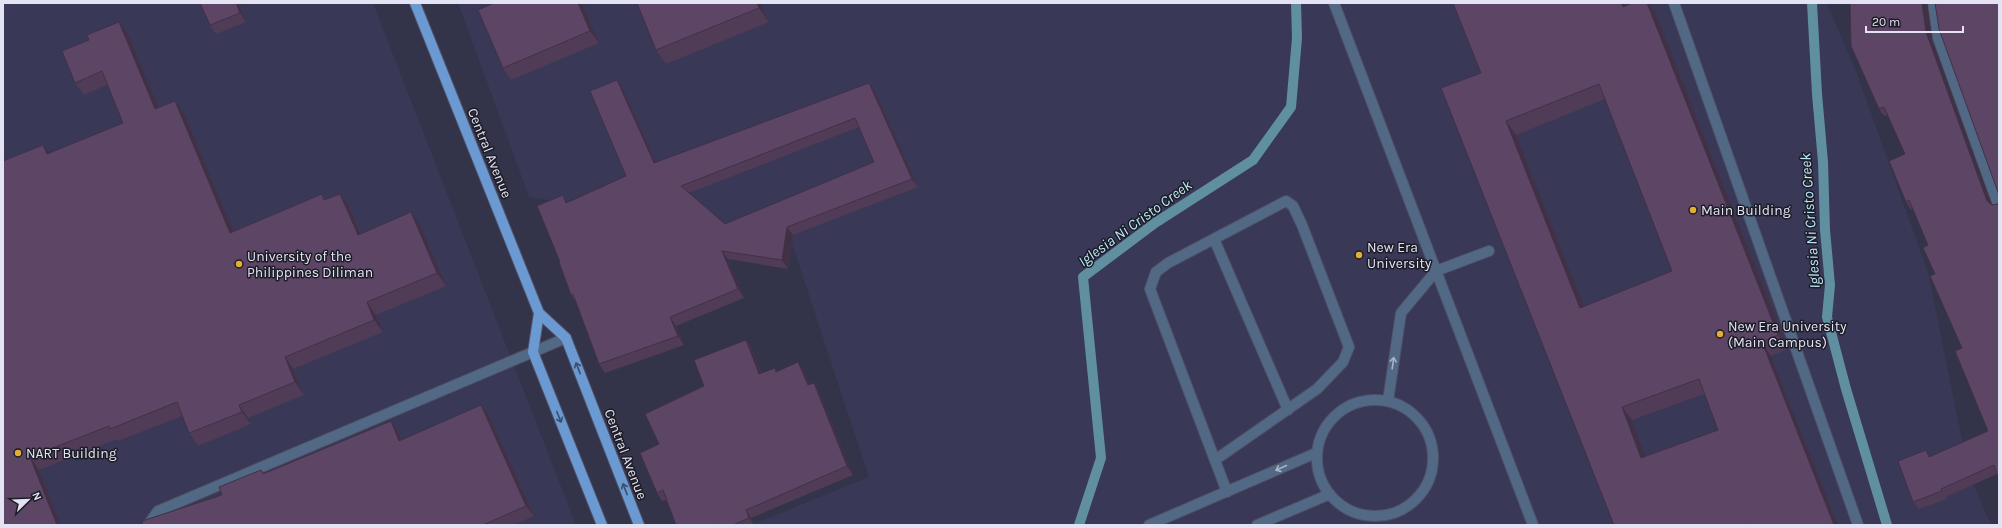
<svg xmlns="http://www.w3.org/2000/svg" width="2002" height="528" viewBox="0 0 2002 528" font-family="Karla,sans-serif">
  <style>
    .built { fill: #393856 }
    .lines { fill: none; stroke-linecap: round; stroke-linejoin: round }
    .stream { stroke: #608fa0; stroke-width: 10 }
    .minor-casing { stroke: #4f4f65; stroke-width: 12 }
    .major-casing { stroke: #4f4f65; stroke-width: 12 }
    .minor { stroke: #526985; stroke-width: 10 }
    .major { stroke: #6b9ad3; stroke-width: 10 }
    .wall { fill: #503c57; fill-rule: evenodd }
    .shaded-wall { fill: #413147 }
    .building { fill: #5d4665; stroke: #413147; fill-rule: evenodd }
    .oneway { stroke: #a9b2c7 }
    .oneway2 { stroke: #3c4e6c }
    .poi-dot { fill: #e2ae34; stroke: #1c1c27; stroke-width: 1.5 }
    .labels { text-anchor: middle; stroke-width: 3; stroke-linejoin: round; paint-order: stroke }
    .street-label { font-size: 14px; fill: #e3e3f3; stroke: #1c1c27 }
    .poi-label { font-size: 14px; fill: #e3e3f3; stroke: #1c1c27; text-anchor: start }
    .water-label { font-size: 15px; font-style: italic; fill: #bae8f8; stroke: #1c1c27 }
  </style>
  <rect width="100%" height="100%" fill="#33334a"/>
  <!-- built -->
  <path class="built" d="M 3,3 L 373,3 L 576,525 L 3,525 Z
    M 458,3 L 1827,3 L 1857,74 L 1928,272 L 1969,474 L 1991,525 L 751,525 L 869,477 L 790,238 L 529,197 Z"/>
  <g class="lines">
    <!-- stream -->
    <path class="stream" d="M 1812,3 L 1817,94 L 1823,162 L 1825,230 L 1830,285 L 1827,317 L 1846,389 L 1887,525
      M 1079,525 L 1101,458 L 1083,277 L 1155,223 L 1253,160 L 1291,107 L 1297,38 L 1296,3"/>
    <!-- minor casing -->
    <g class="minor-casing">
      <path id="minor" d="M 1334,3 L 1533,525
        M 1674,3 L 1858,525
        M 1933,3 L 1938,38 L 1999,207
        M 1214,239 L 1288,410
        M1317 458a58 58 0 1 1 116 0a58 58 0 1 1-116 0Z
        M 1388,401 L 1401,313 L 1436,271 L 1489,251
        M 1215,460 L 1317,389 L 1343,362 L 1349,347 L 1302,225 L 1293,206 L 1286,201 L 1168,263 L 1156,272 L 1150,289 L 1227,492
        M 148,525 L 158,511 L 566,338
        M 1149,525 L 1316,453
        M 1257,525 L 1330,494"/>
    </g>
    <!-- major casing -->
    <g class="major-casing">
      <path id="major" d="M 415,3 L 539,313 L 566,338 L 639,525
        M 539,313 L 533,352 L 602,525"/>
    </g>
    <!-- minor -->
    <use href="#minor" class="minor"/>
    <!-- major -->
    <use href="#major" class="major"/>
  </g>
  <!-- wall -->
  <path class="wall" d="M 238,3 L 246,22 L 216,34 L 210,25 Z
    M 582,3 L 599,43 L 511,80 L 503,68 Z
    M 637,3 L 761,3 L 769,22 L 666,64 L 656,50 Z
    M 1927,4 L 1997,474 L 1946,497 L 1947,499 L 1919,509 L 1913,502 L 1931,457 L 1988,431 L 1962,348 L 1935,274 L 1928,245 L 1913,209 L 1911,210 L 1906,202 L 1905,154 L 1888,115 L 1884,116 L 1879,109 Z
    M 1626,5 L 1655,12 L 1788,349 L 1771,356 L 1838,525 L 1614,525 L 1481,73 ZM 1605,99 L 1672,271 L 1584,307 L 1516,135 ZM 1704,394 L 1718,430 L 1645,456 L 1632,420 Z
    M 128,34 L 158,108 L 175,101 L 184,113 L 233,231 L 322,194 L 326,199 L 349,206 L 361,233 L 420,225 L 446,286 L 376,315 L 383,332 L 293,369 L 304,395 L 248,418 L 251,424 L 198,446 L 189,433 L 182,416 L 118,441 L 117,439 L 39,470 L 61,525 L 3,525 L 49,153 L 123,123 L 107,85 L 84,95 L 75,83 Z
    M 869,83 L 875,91 L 918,187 L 793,235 L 788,269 L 728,259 L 744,298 L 676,326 L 684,345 L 605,373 L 599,364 L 576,302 L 571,295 L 560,262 L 626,176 L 623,89 L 656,163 ZM 859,127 L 874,162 L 725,224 L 689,193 Z
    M 746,340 L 752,348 L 761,373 L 777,371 L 804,370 L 810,384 L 814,383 L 819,391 L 853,475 L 751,518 L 754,525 L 676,525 L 666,500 L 662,501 L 657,493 L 704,386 Z
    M 481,405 L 489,416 L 534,516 L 514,525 L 143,525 L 222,495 L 261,470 L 264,473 L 398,432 L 402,440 Z"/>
  <!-- shaded-wall -->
  <path class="shaded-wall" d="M 236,3 L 238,3 L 246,22 L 240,13 Z
    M 578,3 L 582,3 L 599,43 L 590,31 Z
    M 757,3 L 761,3 L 769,22 L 759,8 Z
    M 1621,3 L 1626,3 L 1632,21 L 1623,7 Z
    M 1647,3 L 1649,3 L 1655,12 L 1788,349 L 1778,335 Z
    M 1922,3 L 1927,3 L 1932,40 L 1993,209 L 1987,201 L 1926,32 Z
    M 119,22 L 128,34 L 164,121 L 155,109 Z
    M 617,80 L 623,89 L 660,172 L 654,163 Z
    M 869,83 L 875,91 L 918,187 L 912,179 Z
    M 175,101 L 184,113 L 239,245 L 230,233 Z
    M 1506,121 L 1516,135 L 1590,322 L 1580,308 Z
    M 43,145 L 52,157 L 47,154 Z
    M 340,194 L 349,206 L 366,247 L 358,235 Z
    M 411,212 L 420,225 L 446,286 L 437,273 Z
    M 787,227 L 793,235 L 788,269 L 782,260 Z
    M 722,251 L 728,259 L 744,298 L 738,289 Z
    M 367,302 L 376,315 L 383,332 L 374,320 Z
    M 670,317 L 676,326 L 684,345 L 678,336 Z
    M 746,340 L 752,348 L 764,383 L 759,374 Z
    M 1762,342 L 1771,356 L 1838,525 L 1834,525 Z
    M 285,357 L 293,369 L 304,395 L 295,382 Z
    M 798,362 L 804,370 L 814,393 L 808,385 Z
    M 814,383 L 819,391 L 853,475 L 847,466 Z
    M 239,405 L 248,418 L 251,424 L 242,412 Z
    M 481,405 L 489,416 L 534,516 L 526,506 Z
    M 1622,407 L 1632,420 L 1651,472 L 1641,458 Z
    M 391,421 L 398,432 L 407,452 L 399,441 Z
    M 30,457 L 39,470 L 61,525 L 57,525 Z
    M 746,510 L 751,518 L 754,525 L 749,518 Z"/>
  <!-- building -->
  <path class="building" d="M 200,3 L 236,3 L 240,13 L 210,25 Z
    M 494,3 L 578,3 L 590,31 L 503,68 L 478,10 Z
    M 637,3 L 757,3 L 759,8 L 656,50 Z
    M 1453,3 L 1621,3 L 1623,7 L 1632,3 L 1647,3 L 1778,335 L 1762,342 L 1834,525 L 1749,525 L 1749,524 L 1746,525 L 1614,525 L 1441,88 L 1481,73 ZM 1599,84 L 1672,271 L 1580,308 L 1506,121 ZM 1699,379 L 1718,430 L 1641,458 L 1622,407 Z
    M 1850,3 L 1922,3 L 1926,32 L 1987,201 L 1992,205 L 1998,204 L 1999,200 L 1999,480 L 1994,465 L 1941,489 L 1942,491 L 1913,502 L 1898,461 L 1926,450 L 1929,457 L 1988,431 L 1955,351 L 1962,348 L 1930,276 L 1935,274 L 1923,248 L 1928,245 L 1909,200 L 1906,202 L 1889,161 L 1905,154 L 1884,107 L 1879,109 L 1851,46 Z
    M 1935,3 L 1999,3 L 1999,195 L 1939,29 Z
    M 119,22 L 155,109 L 175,101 L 230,233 L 322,194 L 324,200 L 340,194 L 358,235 L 411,212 L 437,273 L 367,302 L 374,320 L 285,357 L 295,382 L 239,405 L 242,412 L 189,433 L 177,402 L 110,429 L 109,426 L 30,457 L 57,525 L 3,525 L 3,161 L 43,145 L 47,154 L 123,123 L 102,71 L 75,83 L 62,51 L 89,40 L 87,35 Z
    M 617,80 L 654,163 L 869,83 L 912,179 L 787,227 L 782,260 L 722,251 L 738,289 L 670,317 L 678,336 L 599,364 L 573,294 L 571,295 L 559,262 L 560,262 L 537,206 L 563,195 L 566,203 L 626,176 L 590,91 ZM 855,118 L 874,162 L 725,224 L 681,186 Z
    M 746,340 L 759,374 L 775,368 L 776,372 L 798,362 L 808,385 L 814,383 L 847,466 L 746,510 L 749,518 L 733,525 L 718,525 L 717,524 L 713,525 L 676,525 L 663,490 L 657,493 L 640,453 L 659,444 L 645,414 L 704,386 L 694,360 Z
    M 481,405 L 526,506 L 483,525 L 143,525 L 142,521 L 222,495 L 219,487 L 261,470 L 263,474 L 391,421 L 399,441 Z"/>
  <!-- one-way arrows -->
  <defs><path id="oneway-shaft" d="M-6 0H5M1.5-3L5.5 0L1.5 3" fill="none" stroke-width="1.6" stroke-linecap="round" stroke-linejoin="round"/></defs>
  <g class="oneway">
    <use href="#oneway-shaft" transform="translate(1393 363) rotate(-82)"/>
    <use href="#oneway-shaft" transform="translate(1281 468) rotate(156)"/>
  </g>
  <g class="oneway2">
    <use href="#oneway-shaft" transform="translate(578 368) rotate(-111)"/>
    <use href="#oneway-shaft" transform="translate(559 417) rotate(68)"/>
    <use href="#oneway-shaft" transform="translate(625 489) rotate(-111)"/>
  </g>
  <!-- markers -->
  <g class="poi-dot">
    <circle cx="1693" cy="210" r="4"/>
    <circle cx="1359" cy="255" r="4"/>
    <circle cx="239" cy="264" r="4"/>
    <circle cx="1720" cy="334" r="4"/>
    <circle cx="18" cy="453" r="4"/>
  </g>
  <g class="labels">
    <!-- street labels -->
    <g class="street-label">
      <text transform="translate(490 153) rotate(68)" y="5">Central Avenue</text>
      <text transform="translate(626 454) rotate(69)" y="5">Central Avenue</text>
    </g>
    <!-- poi labels -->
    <g class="poi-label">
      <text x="1701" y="215">Main Building</text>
      <text x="1367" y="252">New Era<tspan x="1367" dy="16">University</tspan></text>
      <text x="247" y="261">University of the<tspan x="247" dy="16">Philippines Diliman</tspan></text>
      <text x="1728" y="331">New Era University<tspan x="1728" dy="16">(Main Campus)</tspan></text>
      <text x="26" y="458">NART Building</text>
    </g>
    <!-- water labels -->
    <g class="water-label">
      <text transform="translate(1810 221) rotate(-94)" y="5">Iglesia Ni Cristo Creek</text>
      <text transform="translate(1135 223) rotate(-36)" y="5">Iglesia Ni Cristo Creek</text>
    </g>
  </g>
  <!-- border -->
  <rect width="2002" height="528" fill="none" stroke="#e3e3f3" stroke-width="8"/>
  <!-- north arrow -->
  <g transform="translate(28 500) rotate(67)" stroke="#1c1c27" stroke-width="3" paint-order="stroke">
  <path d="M0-3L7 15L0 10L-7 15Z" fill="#e3e3f3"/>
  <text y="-6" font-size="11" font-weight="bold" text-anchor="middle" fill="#e3e3f3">N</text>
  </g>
  <!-- scale -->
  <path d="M1866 26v6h97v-6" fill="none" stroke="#e3e3f3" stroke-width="2"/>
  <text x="1872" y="26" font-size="12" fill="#e3e3f3" stroke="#1c1c27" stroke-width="3" paint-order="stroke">20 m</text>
</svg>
